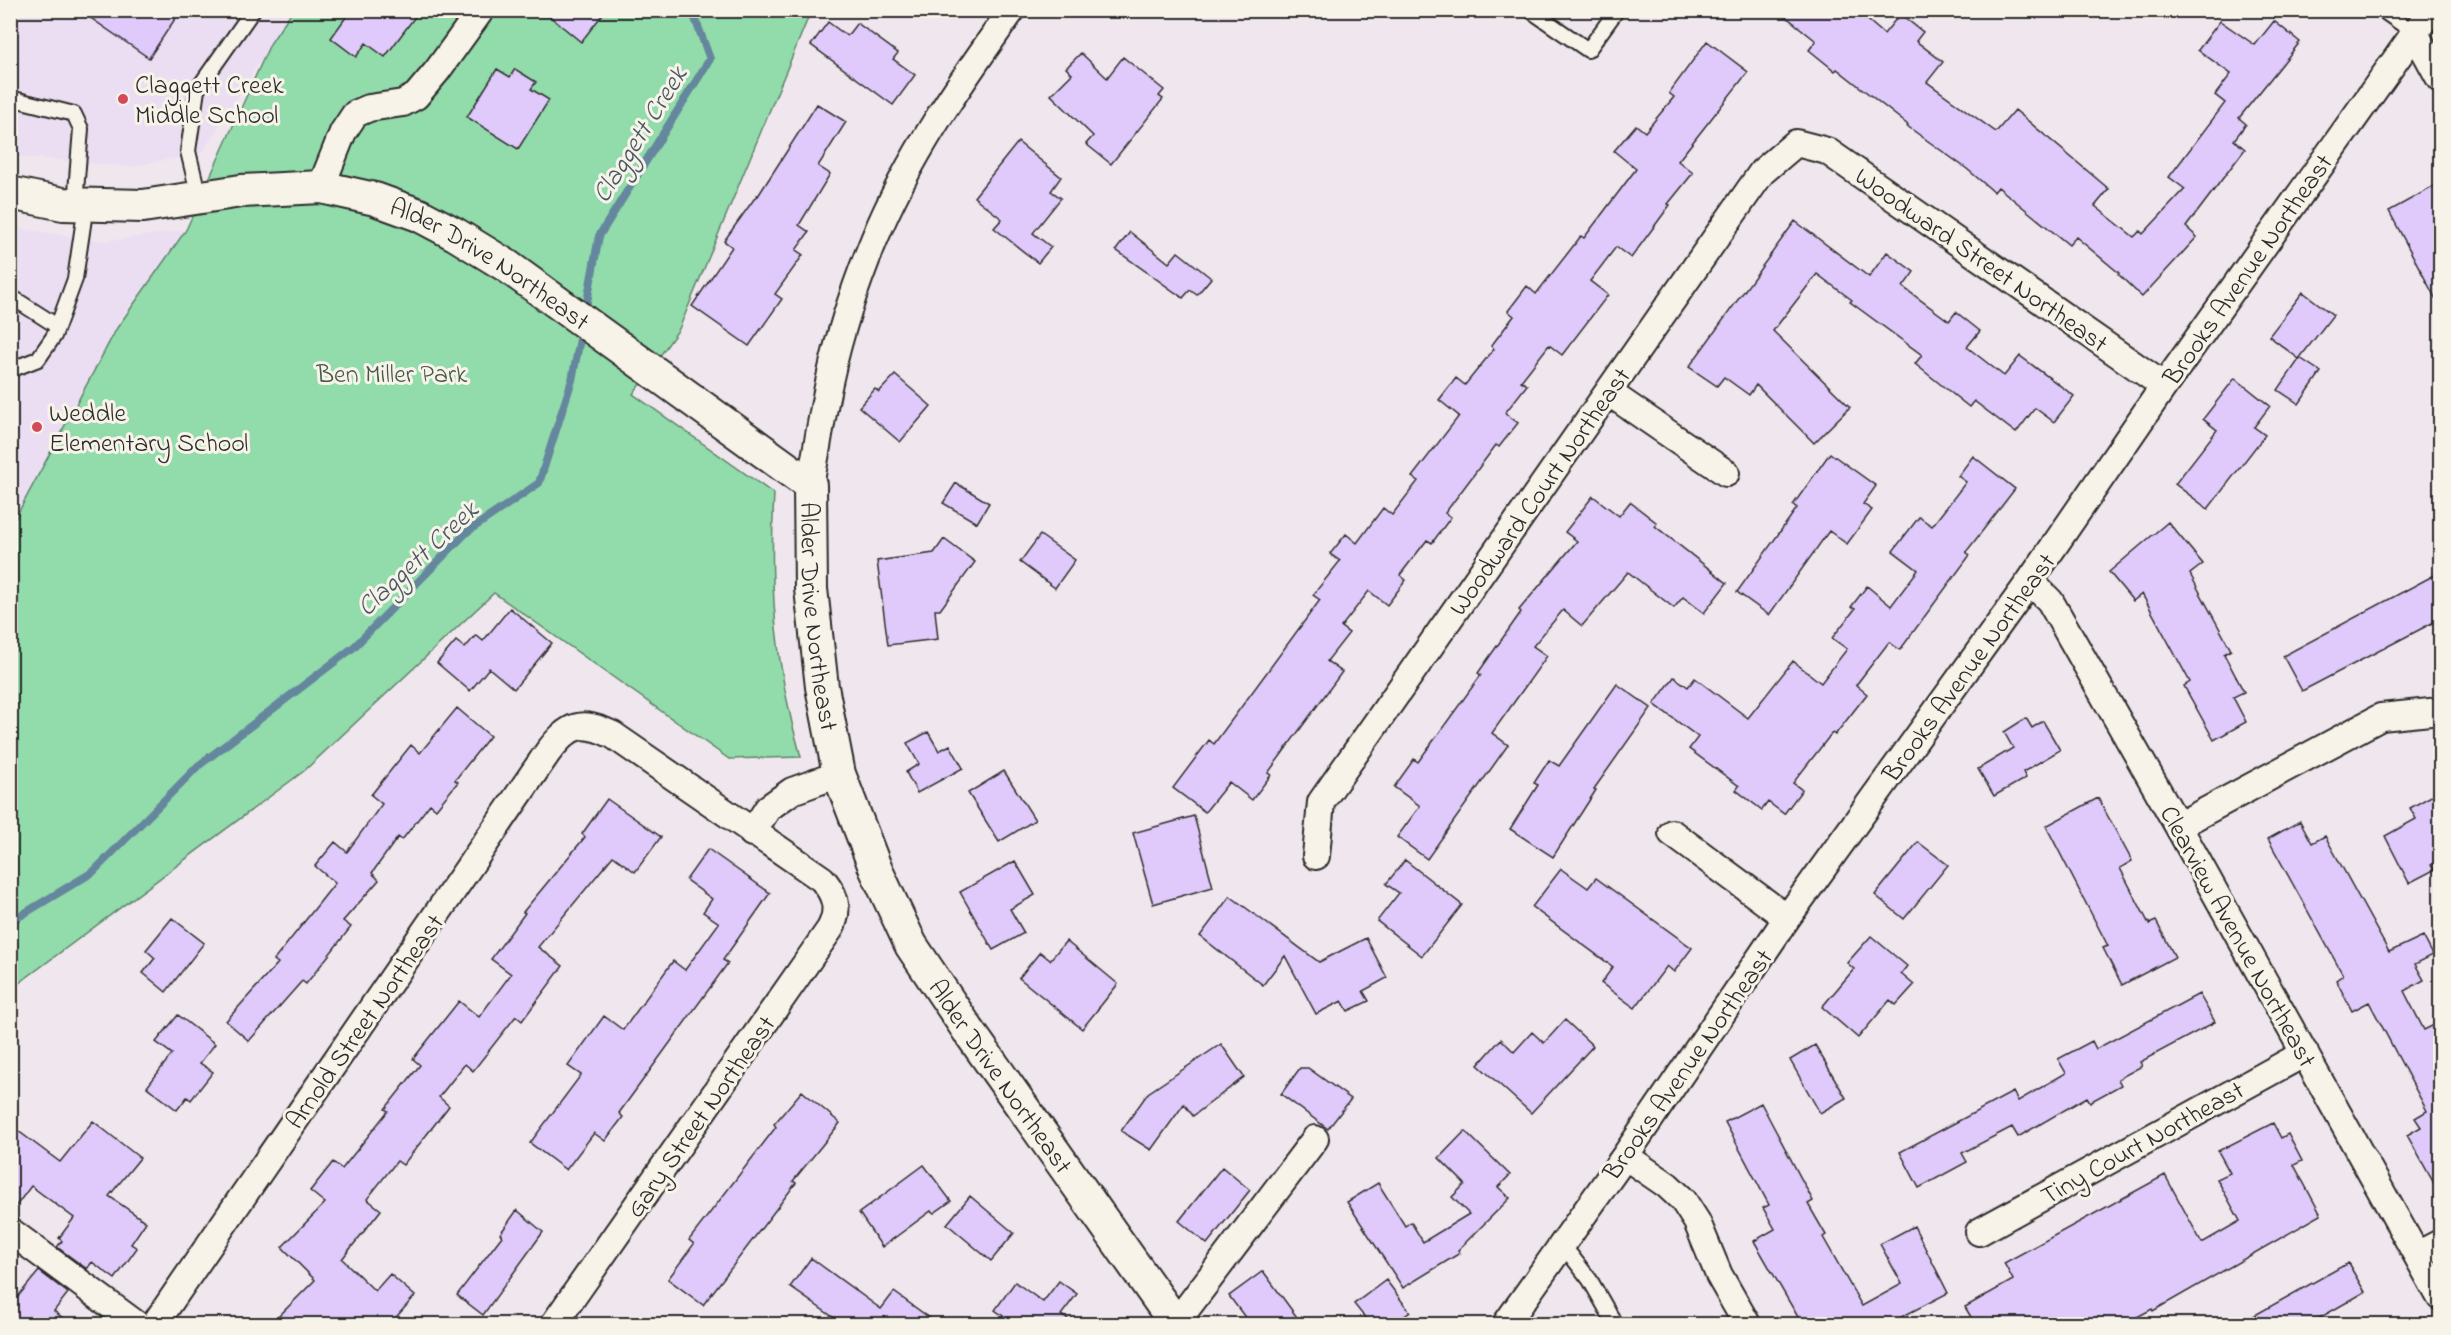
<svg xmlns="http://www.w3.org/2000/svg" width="2451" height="1335" viewBox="0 0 2451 1335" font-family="'Indie Flower',sans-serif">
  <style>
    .built { fill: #ebdef2 }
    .green { fill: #92dbab; stroke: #5e836b; stroke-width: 1.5 }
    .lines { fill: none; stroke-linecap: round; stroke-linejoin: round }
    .stream { stroke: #65879e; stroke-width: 8 }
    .building { fill: #dfcafb; stroke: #2b2b2b; stroke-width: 1.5 }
    .service-casing { stroke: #2b2b2b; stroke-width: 18 }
    .minor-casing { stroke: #2b2b2b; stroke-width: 30 }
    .tertiary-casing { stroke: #2b2b2b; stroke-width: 36 }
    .service { stroke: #f7f3e8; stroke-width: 14 }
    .minor { stroke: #f7f3e8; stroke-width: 26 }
    .tertiary { stroke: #f7f3e8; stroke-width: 32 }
    .poi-dot { fill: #d1495b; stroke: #f7f3e8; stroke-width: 2 }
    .labels { text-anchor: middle; stroke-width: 6; stroke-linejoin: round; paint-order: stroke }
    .poi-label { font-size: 26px; fill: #2b2b2b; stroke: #f7f3e8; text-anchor: start }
    .street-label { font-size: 26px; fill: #2b2b2b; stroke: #f7f3e8 }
    .park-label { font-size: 26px; fill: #45574b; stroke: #f7f3e8 }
    .water-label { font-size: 27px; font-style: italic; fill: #485965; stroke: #f7f3e8 }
  </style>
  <rect width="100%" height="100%" fill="#f0e7ee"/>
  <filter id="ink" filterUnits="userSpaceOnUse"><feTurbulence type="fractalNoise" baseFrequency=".0167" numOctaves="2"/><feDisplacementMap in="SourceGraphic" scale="12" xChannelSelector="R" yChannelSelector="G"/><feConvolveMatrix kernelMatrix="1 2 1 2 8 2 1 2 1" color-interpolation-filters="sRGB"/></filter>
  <g filter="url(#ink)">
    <!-- built -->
    <path class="built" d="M 10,11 L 292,11 L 202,153 L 130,167 L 11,156 Z
      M 11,227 L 104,241 L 186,230 L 117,328 L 11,526 Z"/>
    <!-- green -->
    <path class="green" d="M 292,11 L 811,11 L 679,329 L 633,394 L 774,494 C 769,586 775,668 801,757 L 729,759 L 494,593 L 304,771 L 11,989 L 11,526 L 117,328 L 186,230 L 270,44 Z"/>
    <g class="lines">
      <!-- stream -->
      <path class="stream" d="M 585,313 L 599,236 L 710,59 L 692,10
        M 10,922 L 93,872 L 198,766 L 354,647 L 467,532 L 539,483 L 572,380 L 582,329"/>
    </g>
    <!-- building -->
    <path class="building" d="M 79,10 L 181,10 L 149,58 Z
      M 351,10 L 420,10 L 385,57 L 366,43 L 356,57 L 331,38 Z
      M 542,10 L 606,10 L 581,42 Z
      M 1778,10 L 1856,10 L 1884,34 L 1900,14 L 1923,32 L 1916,41 L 1943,62 L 1927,82 L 1996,132 L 2015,110 L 2109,189 L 2095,206 L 2134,237 L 2140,231 L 2143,234 L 2185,189 L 2169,177 L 2225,103 L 2215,95 L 2231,74 L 2198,50 L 2220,21 L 2255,45 L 2274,21 L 2300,42 L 2239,118 L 2246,124 L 2234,140 L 2245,149 L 2186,227 L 2197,237 L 2142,297 L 2118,274 L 2119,273 L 2076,237 L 2069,245 L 1998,187 L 1994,192 L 1967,169 L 1907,126 L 1908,125 L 1837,69 L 1835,71 L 1809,50 L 1816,41 Z
      M 828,22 L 847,36 L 857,23 L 898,53 L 893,59 L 915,75 L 893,105 L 811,45 Z
      M 1707,41 L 1748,72 L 1678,161 L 1693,173 L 1668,204 L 1670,205 L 1631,258 L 1616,247 L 1590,281 L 1608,295 L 1562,355 L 1549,345 L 1521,381 L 1527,385 L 1505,413 L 1518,423 L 1499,447 L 1496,445 L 1445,513 L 1451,517 L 1432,543 L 1427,540 L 1400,575 L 1406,580 L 1387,605 L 1369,591 L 1341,627 L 1349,633 L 1327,661 L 1342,672 L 1268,773 L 1271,775 L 1252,800 L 1229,782 L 1205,812 L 1173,788 L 1209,740 L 1214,744 L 1320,600 L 1313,595 L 1340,561 L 1330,554 L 1346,534 L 1357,543 L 1383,508 L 1392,515 L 1418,481 L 1412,477 L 1459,416 L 1439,400 L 1456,378 L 1465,385 L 1494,349 L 1491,346 L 1514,316 L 1508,311 L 1527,286 L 1536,294 L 1581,236 L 1584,238 L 1636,169 L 1614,151 L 1636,125 L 1645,132 L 1674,97 L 1669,93 Z
      M 1081,53 L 1107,78 L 1123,57 L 1164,90 L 1159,96 L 1163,99 L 1111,164 L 1086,144 L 1093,136 L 1051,95 L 1072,74 L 1066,68 Z
      M 497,69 L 510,77 L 515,69 L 536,82 L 531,89 L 549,100 L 518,149 L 467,117 Z
      M 817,104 L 846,122 L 818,166 L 830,174 L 799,225 L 809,232 L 796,250 L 803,255 L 775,294 L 782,299 L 749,346 L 692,306 L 732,247 L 724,241 L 757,195 L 758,196 Z
      M 1018,142 L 1061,177 L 1051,191 L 1061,198 L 1033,233 L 1051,247 L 1038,263 L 994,228 L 1002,219 L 974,197 Z
      M 2440,183 L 2440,307 L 2389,211 Z
      M 1795,221 L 1869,277 L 1887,252 L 1914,272 L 1903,287 L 1949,321 L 1956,312 L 1980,331 L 1967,347 L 2004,376 L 2020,356 L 2074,396 L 2054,422 L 2035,408 L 2016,433 L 1974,401 L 1969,407 L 1915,364 L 1922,355 L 1850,302 L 1852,300 L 1817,274 L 1773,331 L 1850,407 L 1814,443 L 1756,385 L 1749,395 L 1724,377 L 1717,386 L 1689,367 Z
      M 1130,232 L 1169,263 L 1178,252 L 1211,278 L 1197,295 L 1190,290 L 1183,298 L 1116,250 Z
      M 2303,292 L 2333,315 L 2299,359 L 2269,336 Z
      M 2300,358 L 2321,372 L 2299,404 L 2278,390 Z
      M 895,375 L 931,406 L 900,442 L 859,407 L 875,389 L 879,392 Z
      M 2235,378 L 2270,406 L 2254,427 L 2265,435 L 2208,509 L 2175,484 L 2217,430 L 2203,419 Z
      M 1830,453 L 1876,486 L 1863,504 L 1872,510 L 1847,544 L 1829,531 L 1769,615 L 1737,592 L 1797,508 L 1793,505 Z
      M 1973,456 L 2015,489 L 1966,552 L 1970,555 L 1900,650 L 1889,642 L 1856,685 L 1867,694 L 1835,735 L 1832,733 L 1793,783 L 1802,790 L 1784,814 L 1768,802 L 1762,810 L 1736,790 L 1739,786 L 1689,749 L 1698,737 L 1654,704 L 1674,677 L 1688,687 L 1695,678 L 1748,718 L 1793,661 L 1821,683 L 1847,649 L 1832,638 L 1855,609 L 1851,607 L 1867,586 L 1891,606 L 1918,570 L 1893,551 L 1919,517 L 1932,526 L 1966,482 L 1958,476 Z
      M 956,483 L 989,503 L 977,523 L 943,503 Z
      M 1593,496 L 1619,516 L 1630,502 L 1657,523 L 1655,526 L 1727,583 L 1704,613 L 1683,597 L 1674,608 L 1628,572 L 1582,626 L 1563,610 L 1533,646 L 1547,656 L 1492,733 L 1508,745 L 1427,859 L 1397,837 L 1420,806 L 1394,787 L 1414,759 L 1418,762 L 1481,675 L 1478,673 L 1521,612 L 1519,610 L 1577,541 L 1565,532 Z
      M 2168,522 L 2203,564 L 2190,574 L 2231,650 L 2224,654 L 2244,692 L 2233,697 L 2246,722 L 2214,740 L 2184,686 L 2190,682 L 2142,594 L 2133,601 L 2109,572 Z
      M 1040,535 L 1075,560 L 1055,588 L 1020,562 Z
      M 944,539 L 975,562 L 940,610 L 935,610 L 938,639 L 888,645 L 877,561 L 934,553 Z
      M 2440,572 L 2440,619 L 2302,691 L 2283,656 Z
      M 510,608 L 552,643 L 514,689 L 489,668 L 470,691 L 437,663 L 456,641 L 465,648 L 476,635 L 483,641 Z
      M 1617,684 L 1651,708 L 1594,789 L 1596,790 L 1553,857 L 1510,829 L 1538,785 L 1534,783 L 1549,760 L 1559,766 Z
      M 457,708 L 490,736 L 455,780 L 458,782 L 436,809 L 430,804 L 402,840 L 398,837 L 372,873 L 379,880 L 343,921 L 351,927 L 306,984 L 302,981 L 249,1041 L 226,1021 L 278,963 L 274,960 L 335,883 L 315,866 L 335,842 L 347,852 L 382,804 L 371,795 L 411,745 L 420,753 Z
      M 2026,718 L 2032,728 L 2043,721 L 2060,750 L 2023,772 L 2026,778 L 1994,796 L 1978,769 L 2013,748 L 2004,732 Z
      M 928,732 L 939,751 L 950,745 L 963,768 L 917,793 L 906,772 L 919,764 L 907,743 Z
      M 1004,771 L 1035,820 L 999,842 L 968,793 Z
      M 2440,791 L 2440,861 L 2431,865 L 2434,870 L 2409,883 L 2385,836 L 2416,819 L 2410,808 Z
      M 2098,798 L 2132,861 L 2120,868 L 2149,924 L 2156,921 L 2175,957 L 2122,985 L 2103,948 L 2108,946 L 2046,826 Z
      M 607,799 L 661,837 L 635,872 L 613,856 L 538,947 L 563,966 L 522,1021 L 516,1016 L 473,1071 L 465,1064 L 439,1097 L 449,1106 L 403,1165 L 397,1161 L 367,1199 L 381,1210 L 342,1259 L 375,1291 L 390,1274 L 415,1296 L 390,1324 L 271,1324 L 315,1280 L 282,1247 L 325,1203 L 310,1191 L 333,1162 L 342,1169 L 388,1111 L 385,1109 L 420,1065 L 413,1059 L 459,1001 L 479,1017 L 511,974 L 491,959 L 525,913 L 523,912 L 585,837 L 582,834 Z
      M 1194,816 L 1213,887 L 1153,904 L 1133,833 Z
      M 2300,821 L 2312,843 L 2325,836 L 2389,952 L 2423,936 L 2433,955 L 2415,964 L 2424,980 L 2404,991 L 2424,1030 L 2440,1022 L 2440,1194 L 2407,1135 L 2421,1127 L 2415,1118 L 2427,1111 L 2369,1002 L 2352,1011 L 2336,980 L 2343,975 L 2268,839 Z
      M 1918,842 L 1948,865 L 1904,919 L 1875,895 Z
      M 708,849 L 770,893 L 723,960 L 728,963 L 619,1113 L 623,1117 L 605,1141 L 594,1133 L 566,1170 L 530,1143 L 581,1075 L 568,1066 L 604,1016 L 623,1030 L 673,961 L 685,970 L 719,923 L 703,912 L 712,899 L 686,880 Z
      M 1405,860 L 1462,905 L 1422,956 L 1377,921 L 1399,893 L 1386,884 Z
      M 1015,861 L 1035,895 L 1010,909 L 1024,933 L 993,950 L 960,892 Z
      M 1561,869 L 1588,888 L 1596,878 L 1692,948 L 1674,972 L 1667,966 L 1635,1008 L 1601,983 L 1613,967 L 1532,907 Z
      M 1230,896 L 1319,962 L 1366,938 L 1387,978 L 1363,991 L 1369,1001 L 1348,1011 L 1342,1001 L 1316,1014 L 1285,956 L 1263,985 L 1200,936 Z
      M 172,918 L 204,943 L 166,992 L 143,973 L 155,958 L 146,950 Z
      M 1871,936 L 1907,966 L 1901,974 L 1914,985 L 1896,1005 L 1890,1000 L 1858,1038 L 1822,1007 L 1854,969 L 1847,963 Z
      M 1066,941 L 1118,984 L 1082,1029 L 1019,978 L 1040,952 L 1050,960 Z
      M 2199,994 L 2215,1022 L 2140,1062 L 2142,1066 L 2118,1079 L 2121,1085 L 2090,1102 L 2087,1097 L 2018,1137 L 2012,1127 L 1962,1153 L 1967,1162 L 1919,1188 L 1900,1152 L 2013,1092 L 2018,1101 L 2066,1073 L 2058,1059 L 2092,1041 L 2096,1049 Z
      M 178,1015 L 215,1044 L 200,1063 L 213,1072 L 191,1100 L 187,1097 L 177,1110 L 147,1087 L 172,1054 L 156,1042 Z
      M 1565,1020 L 1593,1046 L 1531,1113 L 1478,1065 L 1501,1039 L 1514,1052 L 1532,1032 L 1544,1043 Z
      M 1221,1044 L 1244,1077 L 1193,1116 L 1184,1104 L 1151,1150 L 1121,1131 L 1148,1093 Z
      M 1815,1045 L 1846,1098 L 1820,1113 L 1790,1060 Z
      M 1300,1068 L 1308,1068 L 1351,1099 L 1328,1129 L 1281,1094 Z
      M 802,1091 L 840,1123 L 793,1181 L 796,1183 L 703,1305 L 668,1279 L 694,1244 L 689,1240 L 776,1127 L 774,1124 Z
      M 1761,1103 L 1813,1201 L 1808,1204 L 1826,1235 L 1823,1237 L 1862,1306 L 1902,1284 L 1880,1244 L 1914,1226 L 1948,1293 L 1888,1324 L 1802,1324 L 1754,1241 L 1775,1229 L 1763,1208 L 1769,1205 L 1725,1122 Z
      M 93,1121 L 140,1158 L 109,1196 L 146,1222 L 131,1244 L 137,1248 L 115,1279 L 92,1262 L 87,1269 L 57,1247 L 62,1241 L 59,1238 L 74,1218 L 31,1186 L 10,1214 L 10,1125 L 60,1162 Z
      M 2273,1123 L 2281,1138 L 2288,1134 L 2302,1161 L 2294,1165 L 2321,1215 L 2153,1311 L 2152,1309 L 2124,1324 L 1975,1324 L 1965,1307 L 2013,1280 L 2004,1263 L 2165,1175 L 2202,1243 L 2240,1221 L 2217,1179 L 2230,1173 L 2218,1151 Z
      M 1465,1131 L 1510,1175 L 1498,1187 L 1510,1198 L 1458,1250 L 1460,1253 L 1403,1288 L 1347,1202 L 1378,1183 L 1405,1226 L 1411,1222 L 1423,1242 L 1469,1214 L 1452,1197 L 1465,1184 L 1439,1158 Z
      M 924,1165 L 951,1201 L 934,1213 L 931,1211 L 882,1247 L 859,1213 Z
      M 1222,1167 L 1250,1190 L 1207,1244 L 1179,1221 Z
      M 970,1196 L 1014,1233 L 991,1261 L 947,1224 Z
      M 517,1210 L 543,1232 L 483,1315 L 457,1295 L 502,1236 L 500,1234 Z
      M 811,1258 L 881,1309 L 894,1292 L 938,1324 L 843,1324 L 790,1287 Z
      M 2348,1263 L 2365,1292 L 2309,1324 L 2239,1324 Z
      M 39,1271 L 68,1293 L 54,1311 L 71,1324 L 10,1324 L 10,1306 Z
      M 1263,1271 L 1302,1324 L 1250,1324 L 1229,1296 Z
      M 1386,1280 L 1410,1312 L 1394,1324 L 1370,1324 L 1354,1304 Z
      M 1059,1281 L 1077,1294 L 1061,1315 L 1075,1324 L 1014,1324 L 995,1310 L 1015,1282 L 1043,1302 Z"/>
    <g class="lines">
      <!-- service casing -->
      <g class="service-casing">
        <path id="service" d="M 1530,10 L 1588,50 L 1617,10
          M 2382,10 L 2415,33
          M 10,98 L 74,114 L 81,129 L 75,204
          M 199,197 L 188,151 L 197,90 L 253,10
          M 10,296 L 57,326
          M 10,370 L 38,359 L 54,336 L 75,279 L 86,205
          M 1562,1244 L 1590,1280 L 1615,1324"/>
      </g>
      <!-- minor casing -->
      <g class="minor-casing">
        <path id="minor" d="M 2415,33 L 2440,79
          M 321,187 L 343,132 L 355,114 L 369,108 L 403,103 L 416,96 L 437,71 L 481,10
          M 1608,392 L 1726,473
          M 810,485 C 817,450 822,413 830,378 C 840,331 856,284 874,240 C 908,157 960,83 1012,10
          M 2030,581 L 2050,601 L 2178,826 L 2440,1297
          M 2178,826 L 2381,717 L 2440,711
          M 752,833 L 768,808 L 792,791 L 839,774
          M 1672,833 L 1787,918
          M 1316,856 L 1321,802 L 1762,172 L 1796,143 L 1827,151 L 2164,386
          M 1625,1156 L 1667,1185 L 1683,1200 L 1697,1222 L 1719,1275 L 1747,1324
          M 10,1231 L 136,1324
          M 1979,1232 L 2305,1053
          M 2417,1255 L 2440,1243
          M 155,1324 L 548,752 C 569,725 580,719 613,735 L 822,879 C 836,895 840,910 830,929 L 554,1324
          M 1175,1324 L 1315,1139
          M 1506,1324 L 1625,1156 L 1787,918 L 2030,581 L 2164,386 L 2431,10"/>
      </g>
      <!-- tertiary casing -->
      <g class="tertiary-casing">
        <g id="tertiary">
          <path id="s1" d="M 10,193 L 63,204 L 143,206 L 241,191 L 321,187 L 375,199 L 419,215 L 455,234 L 507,266 L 810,485 L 811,589 L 822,687 L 839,774 L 876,870 L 911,945 L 968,1030 L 1176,1324"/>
        </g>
      </g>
      <!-- service -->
      <use href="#service" class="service"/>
      <!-- minor -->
      <use href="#minor" class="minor"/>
      <!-- tertiary -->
      <use href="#tertiary" class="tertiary"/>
    </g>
  </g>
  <!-- markers -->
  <g class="poi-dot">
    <circle cx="123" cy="99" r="6"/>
    <circle cx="37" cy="427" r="6"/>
  </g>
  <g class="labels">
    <!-- poi labels -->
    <g class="poi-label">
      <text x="135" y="93">Claggett Creek<tspan x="135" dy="30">Middle School</tspan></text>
      <text x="49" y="421">Weddle<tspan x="49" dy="30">Elementary School</tspan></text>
    </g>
    <!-- street labels -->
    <g class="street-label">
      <text transform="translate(1982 259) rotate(35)" y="9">Woodward Street Northeast</text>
      <text dy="9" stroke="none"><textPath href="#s1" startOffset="501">Alder Drive Northeast</textPath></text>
      <text transform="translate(2247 269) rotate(-55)" y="9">Brooks Avenue Northeast</text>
      <text transform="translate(1539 491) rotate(-55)" y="9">Woodward Court Northeast</text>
      <text dy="9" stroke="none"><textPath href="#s1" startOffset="1023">Alder Drive Northeast</textPath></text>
      <text transform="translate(1968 667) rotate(-54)" y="9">Brooks Avenue Northeast</text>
      <text transform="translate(2239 936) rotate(61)" y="9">Clearview Avenue Northeast</text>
      <text transform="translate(364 1021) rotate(-55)" y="9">Arnold Street Northeast</text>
      <text transform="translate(1687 1064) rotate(-55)" y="9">Brooks Avenue Northeast</text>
      <text dy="9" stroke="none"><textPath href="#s1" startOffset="1527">Alder Drive Northeast</textPath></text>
      <text transform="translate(700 1116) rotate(-55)" y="9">Gary Street Northeast</text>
      <text transform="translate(2142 1142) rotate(-29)" y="9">Tiny Court Northeast</text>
    </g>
    <!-- park labels -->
    <g class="park-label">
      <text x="392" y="382">Ben Miller Park</text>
    </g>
    <!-- water labels -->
    <g class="water-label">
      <text transform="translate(639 134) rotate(-58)" y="9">Claggett Creek</text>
      <text transform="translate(417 558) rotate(-43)" y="9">Claggett Creek</text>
    </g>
  </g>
  <!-- margin -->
  <rect width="2451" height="1335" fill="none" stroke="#f7f3e8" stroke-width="36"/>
  <rect x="18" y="18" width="2415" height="1299" fill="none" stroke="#2b2b2b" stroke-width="2" filter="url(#ink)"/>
</svg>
